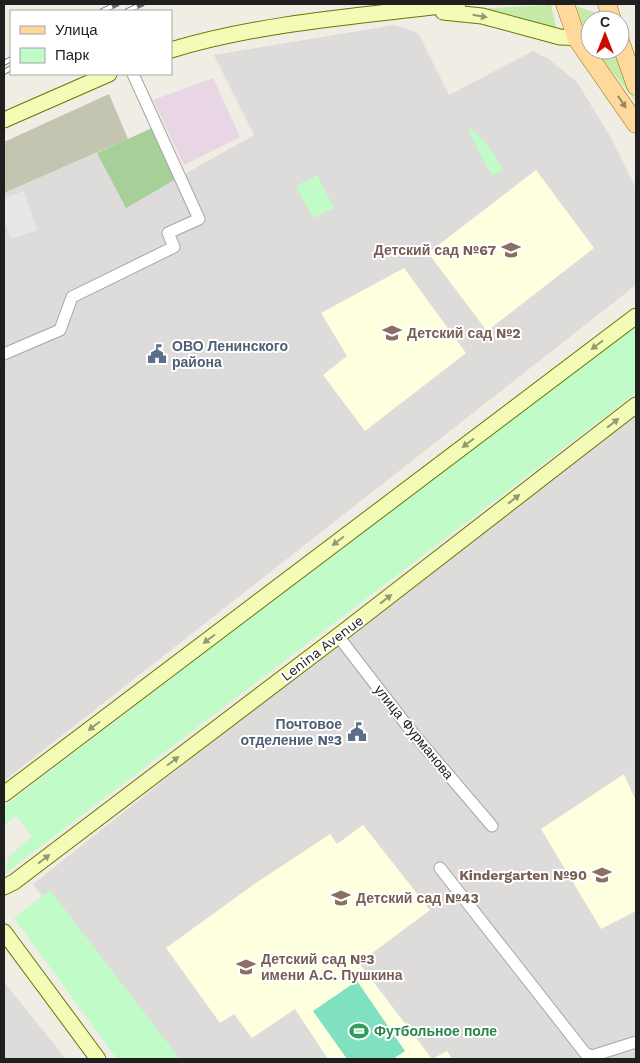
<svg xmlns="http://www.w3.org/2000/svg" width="640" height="1063" viewBox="0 0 640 1063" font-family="'Work Sans',sans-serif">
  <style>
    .residential { fill: #dddcdb }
    .industrial { fill: #e9d6e4 }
    .education { fill: #fdffde }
    .construction { fill: #c3c5b0 }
    .grass { fill: #c6eba9 }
    .forest { fill: #a6d098 }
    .park { fill: #c0fbc8 }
    .pitch { fill: #80e1c1 }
    .parking { fill: #e7e7e7 }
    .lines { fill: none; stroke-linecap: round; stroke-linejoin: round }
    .street-casing { stroke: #a6a6a6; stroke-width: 13 }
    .secondary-casing { stroke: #667902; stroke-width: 17 }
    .primary-casing { stroke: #996e00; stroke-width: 19 }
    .street { stroke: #fff; stroke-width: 11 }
    .secondary { stroke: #f4fbb7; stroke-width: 15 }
    .primary { stroke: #fed99b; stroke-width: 18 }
    .rail-casing { stroke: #6d6d6d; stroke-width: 5.5 }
    .rail { stroke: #fff; stroke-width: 4; stroke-dasharray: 11; stroke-linecap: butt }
    .oneway { fill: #949873 }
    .oneway2 { fill: #9a8563 }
    .labels { text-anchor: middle; stroke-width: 4; stroke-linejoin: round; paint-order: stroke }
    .education-label { font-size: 14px; font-weight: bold; fill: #785e54; stroke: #fff; text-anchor: start }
    .service-label { font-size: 14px; font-weight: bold; fill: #4e5e75; stroke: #fff; text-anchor: start }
    .street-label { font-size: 14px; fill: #1f1f1f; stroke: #fff }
    .leisure-label { font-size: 14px; font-weight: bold; fill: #27864d; stroke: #fff; text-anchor: start }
  </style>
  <rect width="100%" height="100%" fill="#f0ede4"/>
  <!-- residential -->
  <path class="residential" d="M 395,25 L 418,33 L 449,95 L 533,51 L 547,58 L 577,82 L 611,138 L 636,189 L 636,285 L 4,781 L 4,193 L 97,153 L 126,207 L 254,135 L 214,55 Z
    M 636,406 L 636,1059 L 161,1059 L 33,884 Z
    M 4,982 L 66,1059 L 4,1059 Z"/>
  <!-- industrial -->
  <path class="industrial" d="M 213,78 L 240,137 L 184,165 L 153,100 Z"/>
  <!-- education -->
  <path class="education" d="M 536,170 L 594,248 L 487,331 L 428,253 Z
    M 404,268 L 466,353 L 365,431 L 323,375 L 347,356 L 321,313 Z
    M 624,774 L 636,801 L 636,911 L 601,929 L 541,829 Z
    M 363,825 L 430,910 L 359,963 L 432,1059 L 447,1051 L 452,1059 L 328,1059 L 295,1009 L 252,1038 L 234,1014 L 220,1023 L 166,948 L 253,885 L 330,834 L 337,844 Z"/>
  <!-- construction -->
  <path class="construction" d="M 109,94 L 128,139 L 4,193 L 4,142 Z"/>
  <!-- grass -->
  <path class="grass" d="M 551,5 L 557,31 L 533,21 L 470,9 Z
    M 573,5 L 594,12 L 598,17 L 596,20 L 590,20 L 590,26 L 579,29 Z
    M 595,50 L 616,50 L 636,102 Z"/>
  <!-- forest -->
  <path class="forest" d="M 152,128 L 176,179 L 126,208 L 97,153 Z"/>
  <!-- park -->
  <path class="park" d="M 470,128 C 486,142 493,150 503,170 L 493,175 L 488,170 L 468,129 Z
    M 317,175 L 334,208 L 313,218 L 296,186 Z
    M 636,325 L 636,393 L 6,873 L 8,857 L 32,836 L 16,816 L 4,825 L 4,806 Z
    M 50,890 L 180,1059 L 117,1059 L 14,918 Z"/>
  <!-- pitch -->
  <path class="pitch" d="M 357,981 L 405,1051 L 393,1059 L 347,1059 L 313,1011 Z"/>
  <!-- parking -->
  <path class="parking" d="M 24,191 L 37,230 L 11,239 L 4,219 L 4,198 Z"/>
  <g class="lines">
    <!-- street casing -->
    <g class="street-casing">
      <path id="street" d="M 4,354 L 60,330 L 72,297 L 174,247 L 168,233 L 199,219 L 133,74
        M 338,636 L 412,732 L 492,826
        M 440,868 L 585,1053 L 592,1056 L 636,1042"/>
    </g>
    <!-- secondary casing -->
    <g class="secondary-casing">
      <path id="secondary" d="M 443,12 L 482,16 L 560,37 L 590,38
        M 171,50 C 264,22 362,16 458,4
        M 4,120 L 109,74
        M 4,794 L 636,316
        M 4,887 L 14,882 L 338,636 L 636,405
        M 4,932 L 98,1059"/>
    </g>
    <!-- primary casing -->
    <g class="primary-casing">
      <path id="primary" d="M 565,4 L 577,39 L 636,124
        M 607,4 L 612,20
        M 620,41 L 636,86"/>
    </g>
    <!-- street -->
    <use href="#street" class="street"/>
    <!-- secondary -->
    <use href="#secondary" class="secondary"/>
    <!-- primary -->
    <use href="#primary" class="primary"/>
    <!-- rail casing -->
    <g class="rail-casing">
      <path id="rail" d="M 102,11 L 117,4
        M 127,11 L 142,4
        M 4,63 L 11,59
        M 4,72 L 11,68"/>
    </g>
    <!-- rail -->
    <use href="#rail" class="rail"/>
  </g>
  <!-- one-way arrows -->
  <defs><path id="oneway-solid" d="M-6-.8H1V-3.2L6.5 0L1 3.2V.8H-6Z" transform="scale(1.25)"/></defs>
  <g class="oneway">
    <use href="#oneway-solid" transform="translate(480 16) rotate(10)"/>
    <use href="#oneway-solid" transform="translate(597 345) rotate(143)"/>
    <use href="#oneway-solid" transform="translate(613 423) rotate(-38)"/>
    <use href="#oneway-solid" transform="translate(468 443) rotate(143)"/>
    <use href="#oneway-solid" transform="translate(514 499) rotate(-38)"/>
    <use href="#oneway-solid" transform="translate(338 541) rotate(143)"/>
    <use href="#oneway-solid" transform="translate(386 599) rotate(-38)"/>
    <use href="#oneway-solid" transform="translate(209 639) rotate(143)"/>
    <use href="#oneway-solid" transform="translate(94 726) rotate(143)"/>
    <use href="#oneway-solid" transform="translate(173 761) rotate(-37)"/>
    <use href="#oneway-solid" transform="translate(44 859) rotate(-37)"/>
  </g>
  <use class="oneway2" href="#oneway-solid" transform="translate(622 102) rotate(57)"/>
  <!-- icons -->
  <defs>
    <g id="school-bare" transform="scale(1.5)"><path d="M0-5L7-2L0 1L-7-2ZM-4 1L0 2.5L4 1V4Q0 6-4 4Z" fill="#8d6e63" stroke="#fff" stroke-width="2.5" paint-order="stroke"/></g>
    <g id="civic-bare" transform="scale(1.5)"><path d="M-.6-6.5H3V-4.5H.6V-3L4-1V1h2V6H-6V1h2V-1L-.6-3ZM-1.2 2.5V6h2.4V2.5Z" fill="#5c6f8a" stroke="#fff" stroke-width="2.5" paint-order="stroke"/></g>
    <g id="stadium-bare" transform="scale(1.5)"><path d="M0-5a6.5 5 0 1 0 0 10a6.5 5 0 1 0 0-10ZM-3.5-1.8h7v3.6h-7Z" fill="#2e9e5b" stroke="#fff" stroke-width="2.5" paint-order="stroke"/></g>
  </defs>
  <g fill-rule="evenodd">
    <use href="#school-bare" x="511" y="250"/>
    <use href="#school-bare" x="392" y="333"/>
    <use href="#civic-bare" x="157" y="354"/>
    <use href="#civic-bare" x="357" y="732"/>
    <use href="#school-bare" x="602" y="875"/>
    <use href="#school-bare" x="341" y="898"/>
    <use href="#school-bare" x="246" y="967"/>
    <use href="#stadium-bare" x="359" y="1031"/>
  </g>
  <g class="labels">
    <!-- education labels -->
    <g class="education-label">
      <text x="496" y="255" text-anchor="end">Детский сад №67</text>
      <text x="407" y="338">Детский сад №2</text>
      <text x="587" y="880" text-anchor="end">Kindergarten №90</text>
      <text x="356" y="903">Детский сад №43</text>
      <text x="261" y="964">Детский сад №3<tspan x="261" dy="16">имени А.С. Пушкина</tspan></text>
    </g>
    <!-- service labels -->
    <g class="service-label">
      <text x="172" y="351">ОВО Ленинского<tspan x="172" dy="16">района</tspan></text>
      <text x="342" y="729" text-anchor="end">Почтовое<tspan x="342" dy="16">отделение №3</tspan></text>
    </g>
    <!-- street labels -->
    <g class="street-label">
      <text transform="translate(322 648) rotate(-37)" y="5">Lenina Avenue</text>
      <text transform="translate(414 732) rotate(51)" y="5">улица Фурманова</text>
    </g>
    <!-- leisure labels -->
    <g class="leisure-label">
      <text x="374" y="1036">Футбольное поле</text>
    </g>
  </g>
  <!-- border -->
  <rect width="640" height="1063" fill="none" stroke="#1f1f1f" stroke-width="10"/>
  <!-- legend -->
  <rect x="10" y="10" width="162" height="65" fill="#ffffff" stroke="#a5a5a5"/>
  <rect x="20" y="26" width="25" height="8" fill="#fed99b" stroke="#a5a5a5"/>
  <text x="55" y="35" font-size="15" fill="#1f1f1f">Улица</text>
  <rect x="20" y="48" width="25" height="15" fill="#c0fbc8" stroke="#a5a5a5"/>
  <text x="55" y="60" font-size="15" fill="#1f1f1f">Парк</text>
  <!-- north arrow -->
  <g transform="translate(605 35)"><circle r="24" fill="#ffffff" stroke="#a5a5a5"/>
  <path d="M0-4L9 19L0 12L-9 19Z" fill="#cd0b00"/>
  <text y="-8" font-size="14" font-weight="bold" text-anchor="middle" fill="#1f1f1f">С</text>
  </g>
</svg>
